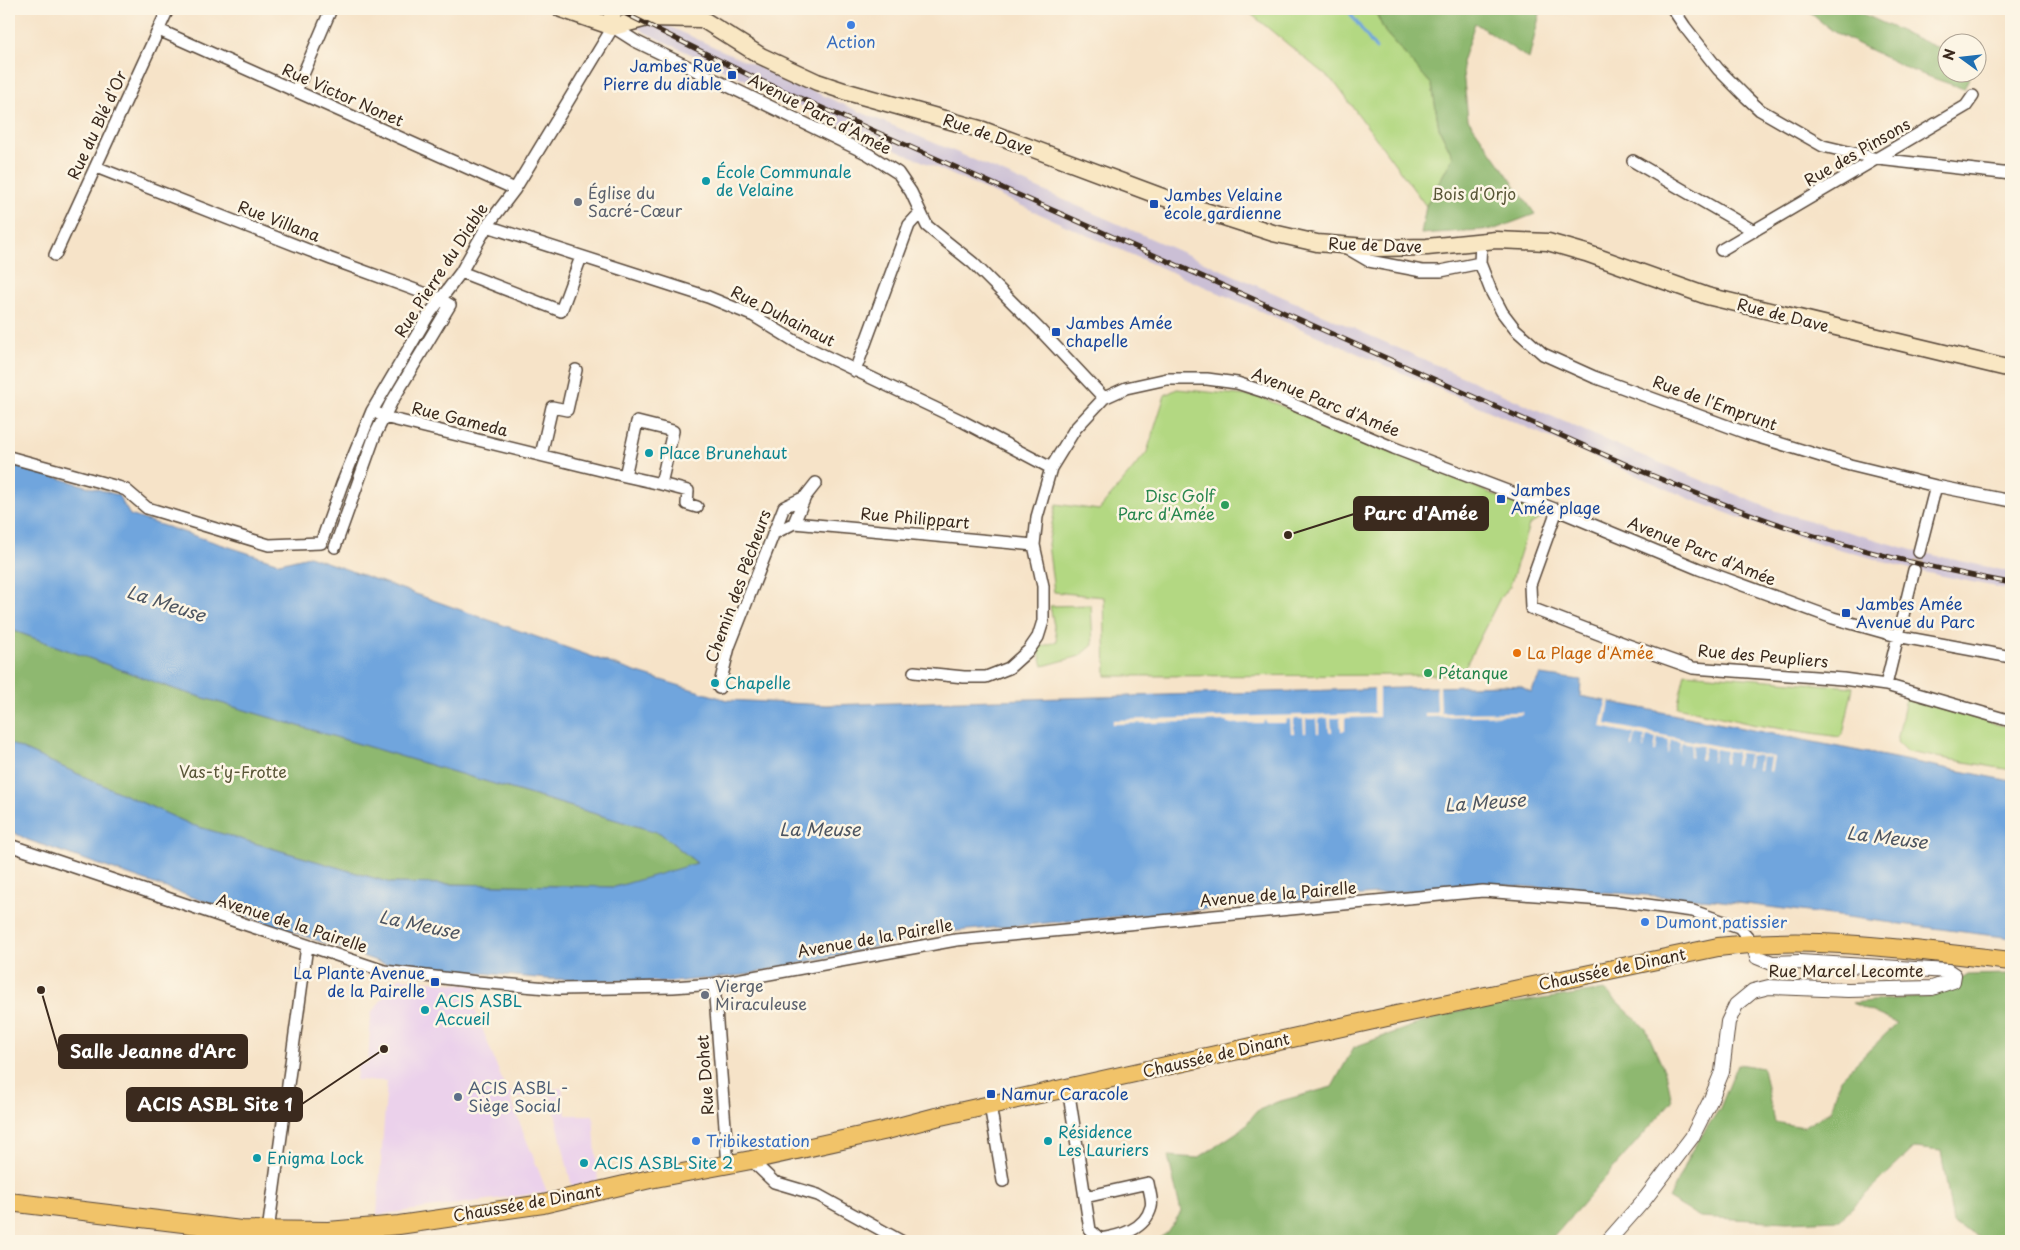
<svg xmlns="http://www.w3.org/2000/svg" width="2020" height="1250" viewBox="0 0 2020 1250" font-family="'Playpen Sans',sans-serif">
  <style>
    .built { fill: #ebd1eb }
    .industrial { fill: #cbbfd5 }
    .green { fill: #b3d882; stroke: #778150 }
    .forest { fill: #8eb870; stroke: #647147 }
    .water { fill: #6fa5dd; stroke: #55687e }
    .pier { fill: #f6e3c8 }
    .lines { fill: none; stroke-linecap: round; stroke-linejoin: round }
    .stream { stroke: #6fa5dd; stroke-width: 3 }
    .minor-tunnel { stroke: #d1bea6; stroke-width: 11; stroke-dasharray: 11 5.5; stroke-linecap: butt }
    .minor-casing { stroke: #574638; stroke-width: 14 }
    .tertiary-casing { stroke: #574638; stroke-width: 16 }
    .secondary-casing { stroke: #574638; stroke-width: 19 }
    .primary-casing { stroke: #574638; stroke-width: 20 }
    .minor { stroke: #fff; stroke-width: 11 }
    .tertiary { stroke: #fff; stroke-width: 14 }
    .secondary { stroke: #f9e7c3; stroke-width: 16 }
    .primary { stroke: #f1c369; stroke-width: 18 }
    .rail-casing { stroke: #3b2a1e; stroke-width: 5 }
    .rail { stroke: #fcf5e5; stroke-width: 3; stroke-dasharray: 9; stroke-linecap: butt }
    .shop-dot { fill: #3f7fe0; stroke: #fcf5e5; stroke-width: 2 }
    .transit-dot { fill: #1a4fb4; stroke: #fcf5e5; stroke-width: 2 }
    .culture-dot { fill: #0f9aa8; stroke: #fcf5e5; stroke-width: 2 }
    .worship-dot { fill: #6b7280; stroke: #fcf5e5; stroke-width: 2 }
    .leisure-dot { fill: #2e9e5b; stroke: #fcf5e5; stroke-width: 2 }
    .food-dot { fill: #e8710a; stroke: #fcf5e5; stroke-width: 2 }
    .service-dot { fill: #5c6f8a; stroke: #fcf5e5; stroke-width: 2 }
    .labels { text-anchor: middle; stroke-width: 5; stroke-linejoin: round; paint-order: stroke }
    .shop-label { font-size: 16px; fill: #366cbe; stroke: #fcf5e5; text-anchor: start }
    .transit-label { font-size: 16px; fill: #164399; stroke: #fcf5e5; text-anchor: start }
    .street-label { font-size: 16px; fill: #3b2a1e; stroke: #fcf5e5 }
    .culture-label { font-size: 16px; fill: #0d838f; stroke: #fcf5e5; text-anchor: start }
    .worship-label { font-size: 16px; fill: #5b616d; stroke: #fcf5e5; text-anchor: start }
    .park-label { font-size: 16px; fill: #595637; stroke: #fcf5e5 }
    .leisure-label { font-size: 16px; fill: #27864d; stroke: #fcf5e5; text-anchor: end }
    .food-label { font-size: 16px; fill: #c56008; stroke: #fcf5e5; text-anchor: start }
    .service-label { font-size: 16px; fill: #4e5e75; stroke: #fcf5e5; text-anchor: start }
    .water-label { font-size: 18px; font-style: italic; fill: #4d5561; stroke: #fcf5e5 }
    .leader { fill: none; stroke: #3b2a1e; stroke-width: 2 }
    .callout-dot { fill: #3b2a1e; stroke: #fcf5e5; stroke-width: 2 }
    .callout { fill: #3b2a1e; stroke: #3b2a1e; stroke-width: 2 }
    .callout-label { font-size: 18px; text-anchor: middle; font-weight: bold; fill: #fff }
  </style>
  <rect width="100%" height="100%" fill="#fcf5e5"/>
  <filter id="ink" filterUnits="userSpaceOnUse"><feTurbulence type="fractalNoise" baseFrequency=".02" numOctaves="2"/><feDisplacementMap in="SourceGraphic" scale="10" xChannelSelector="R" yChannelSelector="G"/><feConvolveMatrix kernelMatrix="1 2 1 2 8 2 1 2 1" color-interpolation-filters="sRGB"/></filter>
  <filter id="wash" filterUnits="userSpaceOnUse"><feTurbulence type="fractalNoise" baseFrequency=".0096" numOctaves="4" result="noise"/><feDisplacementMap in="SourceGraphic" scale="20" xChannelSelector="R" yChannelSelector="G"/><feGaussianBlur stdDeviation="1.12" result="paint"/><feColorMatrix in="noise" values="0 0 0 0 0 0 0 0 0 0 0 0 0 0 0 0 0 1.4 0 .05"/><feComposite in="paint" operator="in"/></filter>
  <g filter="url(#wash)">
    <rect width="100%" height="100%" fill="#f6e3c8"/>
    <!-- built -->
    <path class="built" d="M 399,978 L 477,986 L 474,1007 L 507,1093 L 562,1088 L 566,1115 L 593,1115 L 598,1182 L 572,1187 L 551,1096 L 510,1098 L 547,1192 L 377,1215 L 387,1081 L 356,1080 L 358,1064 L 368,1064 L 371,1013 Z"/>
    <!-- industrial -->
    <path class="industrial" d="M 607,9 L 640,9 L 668,26 L 741,59 L 865,114 L 956,152 L 1612,443 L 1776,511 L 1919,552 L 2011,572 L 2011,590 L 1914,570 L 1832,547 L 1753,523 L 1690,499 L 1089,236 L 828,119 L 646,33 Z"/>
    <!-- green -->
    <path class="green" d="M 1245,9 L 1374,9 L 1385,32 L 1432,85 L 1439,128 L 1453,157 L 1426,206 L 1335,83 Z
      M 1177,389 L 1260,397 L 1509,501 L 1543,512 L 1544,517 L 1529,525 L 1510,586 L 1500,598 L 1461,675 L 1106,676 L 1104,597 L 1054,592 L 1048,544 L 1056,504 L 1099,510 L 1147,452 L 1165,395 Z
      M 1091,605 L 1093,645 L 1080,656 L 1043,666 L 1038,648 L 1057,641 L 1050,606 Z
      M 1685,673 L 1853,687 L 1844,730 L 1840,737 L 1756,725 L 1677,707 Z
      M 1906,698 L 2011,728 L 2011,770 L 1907,752 L 1897,742 Z"/>
    <!-- forest -->
    <path class="forest" d="M 1374,9 L 1541,9 L 1529,59 L 1475,23 L 1462,62 L 1468,119 L 1535,214 L 1495,229 L 1421,234 L 1426,206 L 1453,157 L 1439,128 L 1432,85 L 1385,32 Z
      M 1805,9 L 1852,9 L 1947,52 L 1948,72 L 1971,73 L 1964,89 L 1913,71 L 1834,32 Z
      M 9,629 L 177,690 L 660,833 L 698,864 L 615,887 L 391,883 L 192,825 L 9,743 Z
      M 2011,974 L 2011,1241 L 1986,1241 L 1953,1223 L 1941,1151 L 1914,1148 L 1839,1220 L 1787,1222 L 1700,1217 L 1669,1199 L 1690,1153 L 1720,1108 L 1738,1064 L 1763,1068 L 1774,1122 L 1804,1127 L 1831,1111 L 1840,1079 L 1897,1023 L 1852,1003 L 1892,999 L 1933,997 L 1968,975 Z
      M 1605,990 L 1646,1029 L 1667,1077 L 1672,1101 L 1550,1241 L 1155,1241 L 1167,1233 L 1181,1212 L 1168,1156 L 1198,1158 L 1242,1129 L 1257,1111 L 1277,1102 L 1332,1087 L 1354,1047 L 1451,1012 Z"/>
    <!-- water -->
    <path class="water" d="M 9,464 L 118,495 L 130,515 L 279,563 L 309,556 L 638,673 L 727,700 L 827,705 L 1503,685 L 1520,686 L 1531,692 L 1540,675 L 1581,680 L 1580,696 L 2011,781 L 2011,938 L 1714,900 L 1488,884 L 945,932 L 745,975 L 672,982 L 548,979 L 385,964 L 28,840 L 9,830 L 9,743 L 192,825 L 391,883 L 615,887 L 697,863 L 660,833 L 177,690 L 9,629 Z"/>
    <!-- pier -->
    <path class="pier" d="M 1374,686 L 1379,686 L 1379,717 L 1345,718 L 1345,731 L 1341,731 L 1340,718 L 1331,718 L 1332,732 L 1329,732 L 1328,718 L 1319,719 L 1319,733 L 1317,733 L 1316,719 L 1306,719 L 1306,733 L 1304,733 L 1303,719 L 1294,719 L 1294,733 L 1291,733 L 1290,719 L 1286,720 L 1285,723 L 1266,723 L 1265,720 L 1263,723 L 1228,724 L 1228,721 L 1113,724 L 1113,720 L 1374,713 Z
      M 1436,686 L 1440,686 L 1441,713 L 1523,712 L 1523,715 L 1425,717 L 1425,713 L 1437,713 Z
      M 1607,699 L 1610,700 L 1606,724 L 1774,757 L 1771,772 L 1769,771 L 1771,758 L 1762,757 L 1760,770 L 1758,770 L 1760,756 L 1751,755 L 1748,767 L 1746,767 L 1749,754 L 1740,753 L 1737,766 L 1735,765 L 1737,752 L 1728,751 L 1726,764 L 1724,763 L 1726,751 L 1716,749 L 1713,761 L 1712,761 L 1714,749 L 1705,747 L 1702,760 L 1700,759 L 1703,746 L 1693,745 L 1691,758 L 1689,757 L 1692,744 L 1682,742 L 1678,755 L 1680,742 L 1671,740 L 1668,754 L 1667,753 L 1669,740 L 1658,738 L 1656,751 L 1654,751 L 1656,738 L 1647,736 L 1644,749 L 1643,749 L 1645,736 L 1636,734 L 1633,747 L 1631,747 L 1634,734 L 1601,727 Z"/>
    <g class="lines">
      <!-- stream -->
      <path class="stream" d="M 1347,9 L 1376,49"/>
    </g>
  </g>
  <g filter="url(#ink)">
    <g class="lines">
      <!-- minor-tunnel -->
      <path class="minor-tunnel" d="M 1914,570 L 1919,552"/>
      <!-- minor casing -->
      <g class="minor-casing">
        <path id="minor" d="M 1673,9 L 1685,27 L 1718,69 L 1746,97 L 1760,110 L 1823,146 L 1878,159 L 2011,174
          M 159,30 L 515,189
          M 296,91 L 331,9
          M 1633,161 L 1754,231
          M 96,167 L 331,259 L 440,299 L 450,305 L 391,403 L 375,435 L 335,547
          M 487,226 L 708,297 L 754,316 L 798,343 L 962,421 L 1051,468
          M 1481,241 L 1480,263 L 1491,291 L 1502,312 L 1515,329 L 1543,354 L 1594,377 L 1749,434 L 1850,465 L 1936,486 L 2011,501
          M 1345,247 L 1369,261 L 1422,271 L 1441,271 L 1480,263
          M 1721,250 L 1966,106 L 1973,96
          M 55,255 L 168,9
          M 461,272 L 561,311 L 581,257
          M 855,371 L 909,225 L 920,213
          M 379,414 L 384,417 L 625,476 L 661,484 L 673,431 L 637,422 L 625,476
          M 541,455 L 552,407 L 567,410 L 576,370
          M 9,457 L 118,487 L 126,490 L 147,508 L 269,545 L 321,543 L 342,484 L 372,411 L 428,316 L 461,272 L 487,226 L 515,189 L 613,27 L 635,41 L 868,154 L 898,173 L 911,192 L 927,226 L 973,263 L 1041,331 L 1104,398
          M 661,484 L 688,491 L 687,504 L 697,507
          M 1557,510 L 1530,585 L 1531,608 L 1625,644 L 1693,668 L 1843,679 L 1886,685 L 2011,721
          M 794,523 L 805,497
          M 773,534 L 794,523 L 1034,545
          M 1919,552 L 1936,486
          M 914,672 L 964,677 L 986,677 L 1009,668 L 1029,650 L 1038,637 L 1043,621 L 1043,586 L 1034,545 L 1037,517 L 1051,468 L 1075,429 L 1104,398 L 1126,388 L 1167,379 L 1207,379 L 1237,383 L 1262,391 L 1394,448 L 1557,510 L 1699,569 L 1833,618 L 1897,636 L 2011,657
          M 1886,685 L 1914,570
          M 719,688 L 729,647 L 784,507 L 805,497 L 816,483
          M 9,845 L 384,971 L 477,982 L 559,989 L 673,987 L 714,984 L 956,940 L 1483,891 L 1616,901 L 1693,911 L 1739,927 L 1753,943
          M 714,984 L 728,1165
          M 1068,1088 L 1090,1230 L 1100,1239 C 1120,1236 1145,1230 1151,1207 C 1153,1201 1149,1190 1148,1183 L 1085,1197
          M 990,1105 L 1003,1181
          M 751,1160 L 774,1182 L 818,1195 L 901,1241
          M 268,1231 L 307,946"/>
      </g>
      <!-- tertiary casing -->
      <g class="tertiary-casing">
        <path id="tertiary" d="M 1608,1241 L 1645,1199 L 1692,1137 L 1711,1099 L 1722,1072 L 1728,1022 L 1736,1005 L 1753,991 L 1769,987 L 1848,990 L 1932,988 L 1953,981 L 1954,975 L 1948,971 L 1800,962 L 1772,963 L 1757,957 L 1753,943"/>
      </g>
      <!-- secondary casing -->
      <g class="secondary-casing">
        <path id="secondary" d="M 561,9 L 613,27 L 647,18 L 700,19
          M 686,9 L 761,56 L 817,82 L 844,91 L 983,130 L 1165,198 L 1273,233 L 1317,243 L 1378,248 L 1427,247 L 1496,240 L 1548,242 L 1586,253 L 1707,296 L 2011,369
          M 613,27 L 612,16 L 614,9"/>
      </g>
      <!-- primary casing -->
      <g class="primary-casing">
        <path id="primary" d="M 9,1202 L 241,1230 L 328,1231 L 399,1225 L 543,1204 L 650,1179 L 751,1160 L 883,1131 L 936,1117 L 1396,1015 L 1718,947 C 1816,935 1914,950 2011,961"/>
      </g>
      <!-- minor -->
      <use href="#minor" class="minor"/>
      <!-- tertiary -->
      <use href="#tertiary" class="tertiary"/>
      <!-- secondary -->
      <use href="#secondary" class="secondary"/>
      <!-- primary -->
      <use href="#primary" class="primary"/>
      <!-- rail casing -->
      <g class="rail-casing">
        <path id="rail" d="M 616,9 L 757,79 L 1641,471 C 1690,491 1739,511 1790,528 C 1862,552 1936,569 2011,583"/>
      </g>
      <!-- rail -->
      <use href="#rail" class="rail"/>
    </g>
  </g>
  <!-- markers -->
  <g class="shop-dot">
    <circle cx="851" cy="25" r="5"/>
    <circle cx="1645" cy="922" r="5"/>
    <circle cx="696" cy="1141" r="5"/>
  </g>
  <g class="transit-dot">
    <rect x="727" y="70" width="10" height="10" rx="2.5"/>
    <rect x="1149" y="199" width="10" height="10" rx="2.5"/>
    <rect x="1051" y="327" width="10" height="10" rx="2.5"/>
    <rect x="1496" y="494" width="10" height="10" rx="2.5"/>
    <rect x="1841" y="608" width="10" height="10" rx="2.5"/>
    <rect x="430" y="977" width="10" height="10" rx="2.5"/>
    <rect x="986" y="1089" width="10" height="10" rx="2.5"/>
  </g>
  <g class="culture-dot">
    <circle cx="706" cy="181" r="5"/>
    <circle cx="649" cy="453" r="5"/>
    <circle cx="715" cy="683" r="5"/>
    <circle cx="425" cy="1010" r="5"/>
    <circle cx="1048" cy="1141" r="5"/>
    <circle cx="257" cy="1158" r="5"/>
    <circle cx="584" cy="1163" r="5"/>
  </g>
  <g class="worship-dot">
    <circle cx="578" cy="202" r="5"/>
    <circle cx="705" cy="995" r="5"/>
  </g>
  <g class="leisure-dot">
    <circle cx="1225" cy="505" r="5"/>
    <circle cx="1428" cy="673" r="5"/>
  </g>
  <circle class="food-dot" cx="1517" cy="653" r="5"/>
  <circle class="service-dot" cx="458" cy="1097" r="5"/>
  <g class="labels">
    <!-- shop labels -->
    <g class="shop-label">
      <text x="851" y="48" text-anchor="middle">Action</text>
      <text x="1655" y="928">Dumont patissier</text>
      <text x="706" y="1147">Tribikestation</text>
    </g>
    <!-- transit labels -->
    <g class="transit-label">
      <text x="722" y="72" text-anchor="end">Jambes Rue<tspan x="722" dy="18">Pierre du diable</tspan></text>
      <text x="1164" y="201">Jambes Velaine<tspan x="1164" dy="18">école gardienne</tspan></text>
      <text x="1066" y="329">Jambes Amée<tspan x="1066" dy="18">chapelle</tspan></text>
      <text x="1511" y="496">Jambes<tspan x="1511" dy="18">Amée plage</tspan></text>
      <text x="1856" y="610">Jambes Amée<tspan x="1856" dy="18">Avenue du Parc</tspan></text>
      <text x="425" y="979" text-anchor="end">La Plante Avenue<tspan x="425" dy="18">de la Pairelle</tspan></text>
      <text x="1001" y="1100">Namur Caracole</text>
    </g>
    <!-- street labels -->
    <g class="street-label">
      <text transform="translate(343 95) rotate(24)" y="6">Rue Victor Nonet</text>
      <text transform="translate(820 114) rotate(27)" y="6">Avenue Parc d'Amée</text>
      <text transform="translate(97 125) rotate(-65)" y="6">Rue du Blé d'Or</text>
      <text transform="translate(988 134) rotate(19)" y="6">Rue de Dave</text>
      <text transform="translate(1857 152) rotate(-30)" y="6">Rue des Pinsons</text>
      <text transform="translate(279 221) rotate(21)" y="6">Rue Villana</text>
      <text transform="translate(1375 245) rotate(2)" y="6">Rue de Dave</text>
      <text transform="translate(441 270) rotate(-57)" y="6">Rue Pierre du Diable</text>
      <text transform="translate(1783 315) rotate(14)" y="6">Rue de Dave</text>
      <text transform="translate(783 316) rotate(27)" y="6">Rue Duhainaut</text>
      <text transform="translate(1326 402) rotate(22)" y="6">Avenue Parc d'Amée</text>
      <text transform="translate(1715 403) rotate(20)" y="6">Rue de l'Emprunt</text>
      <text transform="translate(460 419) rotate(14)" y="6">Rue Gameda</text>
      <text transform="translate(915 518) rotate(5)" y="6">Rue Philippart</text>
      <text transform="translate(1702 551) rotate(22)" y="6">Avenue Parc d'Amée</text>
      <text transform="translate(738 586) rotate(-70)" y="6">Chemin des Pêcheurs</text>
      <text transform="translate(1763 656) rotate(5)" y="6">Rue des Peupliers</text>
      <text transform="translate(1278 894) rotate(-5)" y="6">Avenue de la Pairelle</text>
      <text transform="translate(292 923) rotate(18)" y="6">Avenue de la Pairelle</text>
      <text transform="translate(875 938) rotate(-10)" y="6">Avenue de la Pairelle</text>
      <text transform="translate(1612 969) rotate(-12)" y="6">Chaussée de Dinant</text>
      <text x="1846" y="977">Rue Marcel Lecomte</text>
      <text transform="translate(1216 1055) rotate(-13)" y="6">Chaussée de Dinant</text>
      <text transform="translate(705 1075) rotate(-94)" y="6">Rue Dohet</text>
      <text transform="translate(527 1203) rotate(-10)" y="6">Chaussée de Dinant</text>
    </g>
    <!-- culture labels -->
    <g class="culture-label">
      <text x="716" y="178">École Communale<tspan x="716" dy="18">de Velaine</tspan></text>
      <text x="659" y="459">Place Brunehaut</text>
      <text x="725" y="689">Chapelle</text>
      <text x="435" y="1007">ACIS ASBL<tspan x="435" dy="18">Accueil</tspan></text>
      <text x="1058" y="1138">Résidence<tspan x="1058" dy="18">Les Lauriers</tspan></text>
      <text x="267" y="1164">Enigma Lock</text>
      <text x="594" y="1169">ACIS ASBL Site 2</text>
    </g>
    <!-- worship labels -->
    <g class="worship-label">
      <text x="588" y="199">Église du<tspan x="588" dy="18">Sacré-Cœur</tspan></text>
      <text x="715" y="992">Vierge<tspan x="715" dy="18">Miraculeuse</tspan></text>
    </g>
    <!-- park labels -->
    <g class="park-label">
      <text x="1474" y="200">Bois d'Orjo</text>
      <text x="233" y="778">Vas-t'y-Frotte</text>
    </g>
    <!-- leisure labels -->
    <g class="leisure-label">
      <text x="1215" y="502">Disc Golf<tspan x="1215" dy="18">Parc d'Amée</tspan></text>
      <text x="1438" y="679" text-anchor="start">Pétanque</text>
    </g>
    <!-- food labels -->
    <g class="food-label">
      <text x="1527" y="659">La Plage d'Amée</text>
    </g>
    <!-- service labels -->
    <g class="service-label">
      <text x="468" y="1094">ACIS ASBL -<tspan x="468" dy="18">Siège Social</tspan></text>
    </g>
    <!-- water labels -->
    <g class="water-label">
      <text transform="translate(166 604) rotate(18)" y="6">La Meuse</text>
      <text transform="translate(1485 803) rotate(-4)" y="6">La Meuse</text>
      <text x="820" y="836">La Meuse</text>
      <text transform="translate(1887 838) rotate(7)" y="6">La Meuse</text>
      <text transform="translate(419 925) rotate(12)" y="6">La Meuse</text>
    </g>
  </g>
  <!-- callouts -->
  <path class="leader" d="M1288 535L1354 514M41 990L59 1052M384 1049L302 1104"/>
  <g class="callout-dot">
    <circle cx="1288" cy="535" r="5"/>
    <circle cx="41" cy="990" r="5"/>
    <circle cx="384" cy="1049" r="5"/>
  </g>
  <g class="callout">
    <rect x="1354" y="497" width="134" height="33" rx="5"/>
    <rect x="59" y="1035" width="188" height="33" rx="5"/>
    <rect x="127" y="1088" width="175" height="33" rx="5"/>
  </g>
  <g class="callout-label">
    <text x="1421" y="520">Parc d'Amée</text>
    <text x="153" y="1058">Salle Jeanne d'Arc</text>
    <text x="215" y="1111">ACIS ASBL Site 1</text>
  </g>
  <!-- margin -->
  <rect width="2020" height="1250" fill="none" stroke="#fcf5e5" stroke-width="30"/>
  <!-- north arrow -->
  <g transform="translate(1962 58) rotate(285)"><circle r="24" fill="#fcf5e5" stroke="#afa495"/>
  <path d="M0-4L9 19L0 12L-9 19Z" fill="#1f6fb2"/>
  <text y="-8" font-size="14" font-weight="bold" text-anchor="middle" fill="#3b2a1e">N</text>
  </g>
</svg>
